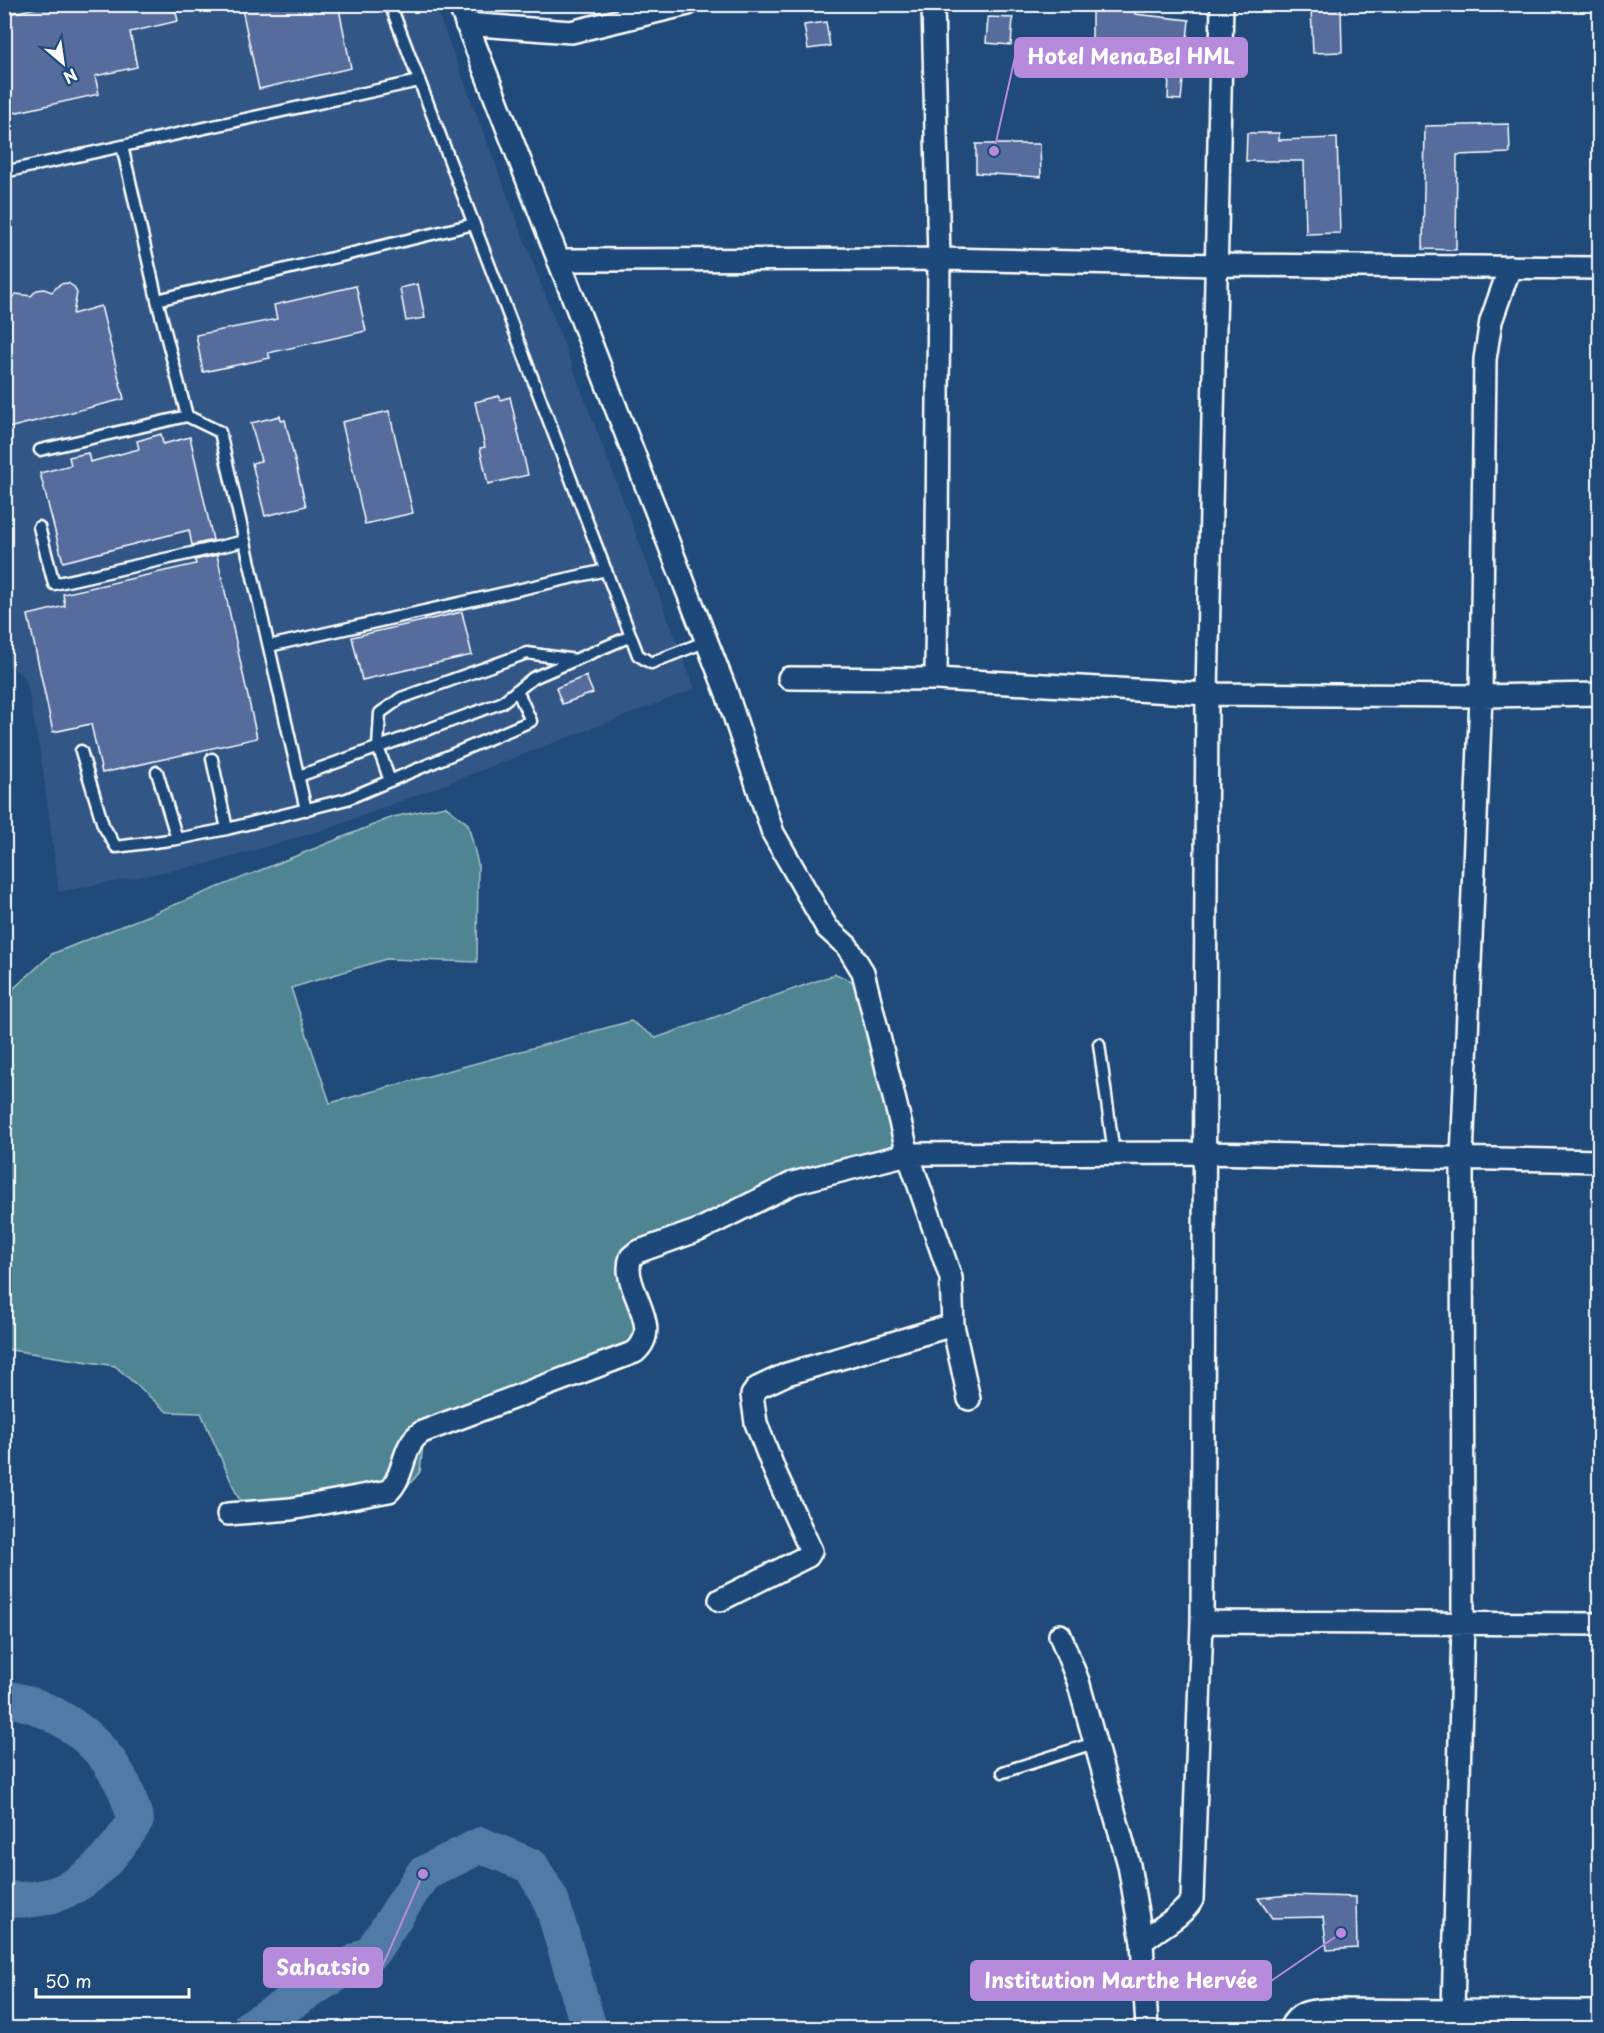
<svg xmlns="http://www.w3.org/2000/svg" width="1604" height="2033" viewBox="0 0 1604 2033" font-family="'Playpen Sans',sans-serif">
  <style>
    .built { fill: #335786 }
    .green { fill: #508592; stroke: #a8c2c8; stroke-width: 1.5 }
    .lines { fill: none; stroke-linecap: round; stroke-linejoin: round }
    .river { stroke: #517aa6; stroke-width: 36 }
    .building { fill: #546c9c; stroke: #fff; stroke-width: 1.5 }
    .lane-casing { stroke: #fff; stroke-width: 15 }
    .street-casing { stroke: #fff; stroke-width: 26 }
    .lane { stroke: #1f4a7a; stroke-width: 10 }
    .street { stroke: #1f4a7a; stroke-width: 21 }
    .leader { fill: none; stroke: #b68bdc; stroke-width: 2 }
    .callout-dot { fill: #b68bdc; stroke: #1f4a7a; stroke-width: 2 }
    .callout { fill: #b68bdc; stroke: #b68bdc; stroke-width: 2 }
    .callout-label { font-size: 21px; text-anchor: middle; font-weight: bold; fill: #fff }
  </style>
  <rect width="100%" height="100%" fill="#1f4a7a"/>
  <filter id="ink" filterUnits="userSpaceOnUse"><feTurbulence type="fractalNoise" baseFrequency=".0167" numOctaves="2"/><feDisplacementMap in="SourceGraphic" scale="12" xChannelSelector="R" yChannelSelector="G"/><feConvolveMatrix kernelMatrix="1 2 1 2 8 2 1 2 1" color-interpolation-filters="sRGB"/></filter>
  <g filter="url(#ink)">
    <!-- built -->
    <path class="built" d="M 4,5 L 435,5 L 695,689 L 330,828 L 211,863 L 59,892 L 42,764 L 26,679 L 5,662 Z"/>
    <!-- green -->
    <path class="green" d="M 445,806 L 468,824 L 478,864 L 477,962 L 386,959 L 291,988 L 330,1103 L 631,1021 L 656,1038 L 836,974 L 856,983 L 906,1156 L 634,1251 L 656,1334 L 644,1354 L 424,1435 L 420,1472 L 407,1487 L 247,1508 L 238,1497 L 201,1413 L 167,1412 L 115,1366 L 5,1349 L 4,997 L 52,954 L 393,817 Z"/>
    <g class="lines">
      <!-- river -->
      <path class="river" d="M 4,1698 C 53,1706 98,1737 121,1781 C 128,1792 131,1807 136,1820 C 104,1870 68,1906 4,1899
        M 249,2028 L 372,1952 L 423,1874 L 481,1845 L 531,1866 L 551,1900 L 589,2028"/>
    </g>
    <!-- building -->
    <path class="building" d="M 54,4 L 174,4 L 178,21 L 130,32 L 137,67 L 95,76 L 99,94 L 4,115 L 4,15 Z
      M 241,4 L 338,4 L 351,68 L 259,89 Z
      M 1341,7 L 1342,52 L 1313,53 L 1311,8 Z
      M 1092,10 L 1135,10 L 1135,14 L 1189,20 L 1181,100 L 1168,99 L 1170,53 L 1159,52 L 1160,42 L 1092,42 Z
      M 988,17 L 1013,18 L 1011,45 L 986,43 Z
      M 826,22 L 830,46 L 808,49 L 804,25 Z
      M 1509,124 L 1510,153 L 1457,155 L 1456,250 L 1423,249 L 1425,126 Z
      M 1247,133 L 1279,133 L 1279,140 L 1337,138 L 1340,233 L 1306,234 L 1304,161 L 1246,161 Z
      M 976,144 L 1040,144 L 1041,177 L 976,173 Z
      M 68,283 L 74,287 L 77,293 L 73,314 L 101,306 L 124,399 L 4,429 L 4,304 L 16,294 L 31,296 L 37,290 L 44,289 L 52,292 L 60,284 Z
      M 418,284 L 425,318 L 406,321 L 400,288 Z
      M 356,286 L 366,331 L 268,353 L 270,358 L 203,372 L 196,335 L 277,319 L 274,305 Z
      M 499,396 L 500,400 L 510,397 L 528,475 L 488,484 L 480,448 L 485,447 L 475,402 Z
      M 389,411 L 413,513 L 365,524 L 342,422 Z
      M 280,416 L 281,421 L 285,420 L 306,506 L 265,516 L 252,463 L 261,461 L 251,423 Z
      M 161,434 L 163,444 L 190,437 L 213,540 L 192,545 L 189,530 L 63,562 L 40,473 L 71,465 L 69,457 L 88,453 L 90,462 L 139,449 L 137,441 Z
      M 217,555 L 257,738 L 102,773 L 91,724 L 53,732 L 28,615 L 65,606 L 63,594 L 196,564 L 195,560 Z
      M 462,612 L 472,655 L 362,680 L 352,637 Z
      M 586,676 L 593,693 L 562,704 L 556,688 Z
      M 1289,1895 L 1356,1897 L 1357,1948 L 1327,1950 L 1323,1917 L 1272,1918 L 1258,1898 Z"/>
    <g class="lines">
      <!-- lane casing -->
      <g class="lane-casing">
        <path id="lane" d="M 390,4 L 638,655 L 651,663 L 707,641
          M 122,146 L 157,300 L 474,224
          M 4,172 L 419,81
          M 157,300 L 187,416 L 220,432 L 306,810
          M 40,450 L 187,416
          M 39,527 L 54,584 L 245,541
          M 269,646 L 606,570
          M 81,751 L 103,825 L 116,847 L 177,839 L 227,829 L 347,799 L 531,721 L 517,690
          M 212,759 L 227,829
          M 157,772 L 177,839
          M 299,776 L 501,703 L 533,678 L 631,636
          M 390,781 L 378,747 L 380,713 L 401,698 L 527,653 L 576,660
          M 1099,1044 L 1114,1154
          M 1003,1772 L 1094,1743"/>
      </g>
      <!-- street casing -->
      <g class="street-casing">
        <path id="street" d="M 459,4 L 726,691 L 773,833 L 827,928 L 847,946 L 863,972 L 908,1154 L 951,1278 L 953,1325 L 787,1374 L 757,1388 L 752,1395 L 756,1423 L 775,1472 L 811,1551 L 808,1556 L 720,1600
          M 933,4 L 939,259 L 936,679
          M 466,24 L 571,32 L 688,4
          M 558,260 L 939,259 L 1218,265 L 1600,268
          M 789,678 L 936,679 L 1207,694 L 1481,696 L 1600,694
          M 953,1325 L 969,1399
          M 228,1514 L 291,1509 L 389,1491 C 406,1474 401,1445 422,1432 L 635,1352 C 666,1325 619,1288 631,1257 L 637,1252 L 699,1230 L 793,1183 L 908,1154 L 1203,1153 L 1600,1161
          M 1202,1622 L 1600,1624
          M 1060,1635 L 1078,1681 L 1129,1865 L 1142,1942
          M 1453,2011 L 1463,1623 L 1462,1158 L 1481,696 L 1485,359 L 1491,321 L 1510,267
          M 1147,2028 L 1142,1942 C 1159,1927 1180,1919 1192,1900 L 1202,1622 L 1207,694 L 1222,4
          M 1290,2028 C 1298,2012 1309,2011 1326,2010 L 1600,2012"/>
      </g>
      <!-- lane -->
      <use href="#lane" class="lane"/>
      <!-- street -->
      <use href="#street" class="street"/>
    </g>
  </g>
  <!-- callouts -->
  <path class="leader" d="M994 151L1015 57M423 1874L382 1967M1341 1933L1271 1981"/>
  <g class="callout-dot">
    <circle cx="994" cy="151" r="6"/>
    <circle cx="423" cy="1874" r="6"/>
    <circle cx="1341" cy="1933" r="6"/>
  </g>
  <g class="callout">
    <rect x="1015" y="38" width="232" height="39" rx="6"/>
    <rect x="264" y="1948" width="118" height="39" rx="6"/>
    <rect x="971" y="1961" width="300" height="39" rx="6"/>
  </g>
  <g class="callout-label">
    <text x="1131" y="64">Hotel MenaBel HML</text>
    <text x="323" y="1975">Sahatsio</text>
    <text x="1121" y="1988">Institution Marthe Hervée</text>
  </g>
  <!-- margin -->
  <rect width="1604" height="2033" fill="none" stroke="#1f4a7a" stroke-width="24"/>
  <rect x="12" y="12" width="1580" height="2009" fill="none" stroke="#fff" stroke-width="2" filter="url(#ink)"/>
  <!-- north arrow -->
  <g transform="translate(63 63) rotate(151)" stroke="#1f4a7a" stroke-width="4.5" paint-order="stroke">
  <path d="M0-4.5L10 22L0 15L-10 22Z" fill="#ffffff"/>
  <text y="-9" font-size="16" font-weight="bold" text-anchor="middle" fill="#ffffff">N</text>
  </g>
  <!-- scale -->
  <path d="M36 1988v9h153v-9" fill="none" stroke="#ffffff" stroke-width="3"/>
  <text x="45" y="1988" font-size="18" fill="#ffffff" stroke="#1f4a7a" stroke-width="4.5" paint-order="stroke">50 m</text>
</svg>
